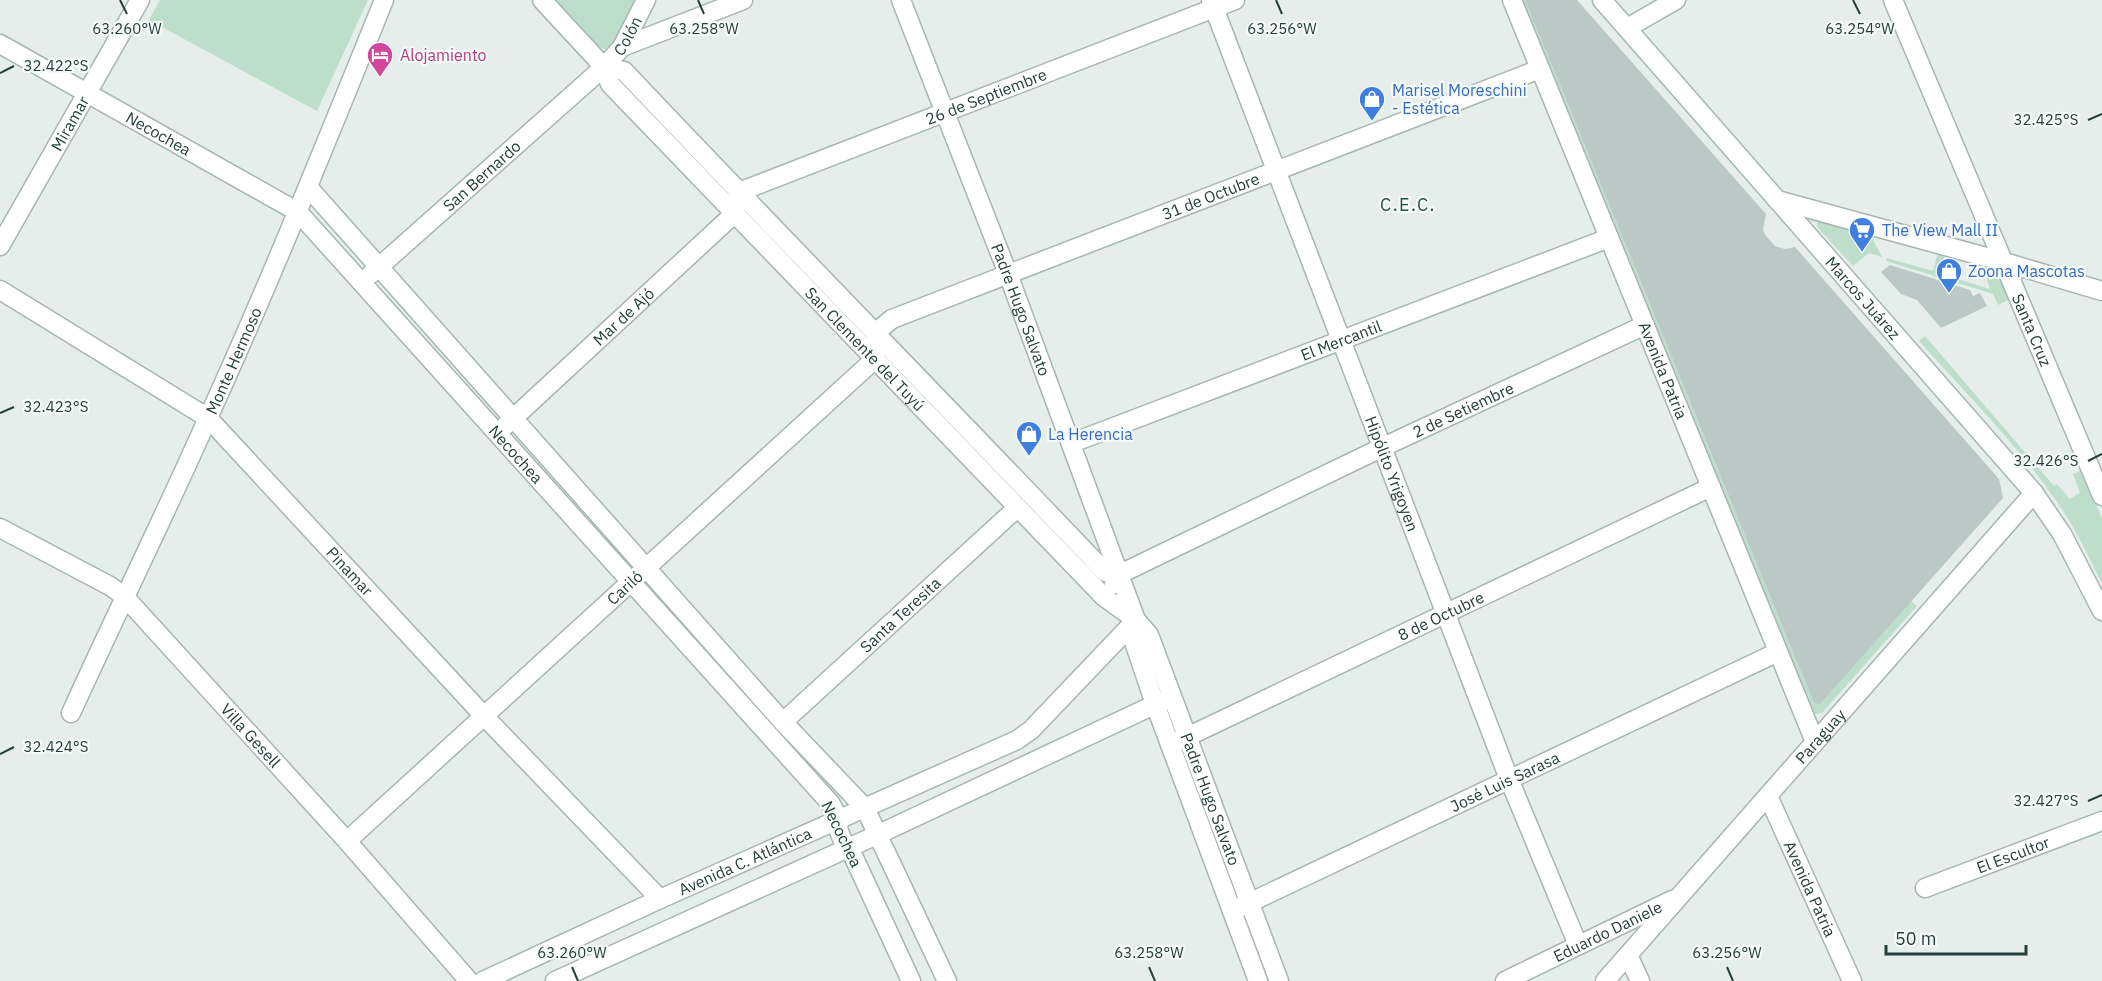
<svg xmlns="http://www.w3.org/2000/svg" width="2102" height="981" viewBox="0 0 2102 981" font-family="'IBM Plex Sans',sans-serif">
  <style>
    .green { fill: #bedecc }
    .building { fill: #bac9c5 }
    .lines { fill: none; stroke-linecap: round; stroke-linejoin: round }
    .minor-casing { stroke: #a7b6b3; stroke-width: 21 }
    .secondary-casing { stroke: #a3b9b5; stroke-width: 21 }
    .minor { stroke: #fff; stroke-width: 18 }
    .secondary { stroke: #fff; stroke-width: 18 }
    .ticks { fill: none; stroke: #24403c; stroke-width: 2 }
    .labels { text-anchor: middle; stroke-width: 4.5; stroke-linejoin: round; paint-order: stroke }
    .street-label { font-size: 16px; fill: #24403c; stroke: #f5faf8 }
    .hotel-label { font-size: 16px; fill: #b23c85; stroke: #f5faf8; text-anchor: start }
    .shop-label { font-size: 16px; fill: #366cbe; stroke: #f5faf8; text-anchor: start }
    .neighbourhood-label { font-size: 18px; letter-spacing: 1.5px; fill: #20524d; stroke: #f5faf8 }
    .ticks-label { font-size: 15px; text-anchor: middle; fill: #24403c; stroke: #f5faf8; stroke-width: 4.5; stroke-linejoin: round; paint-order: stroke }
  </style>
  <rect width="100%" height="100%" fill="#e5eeeb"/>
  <!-- green -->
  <path class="green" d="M 160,0 L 368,0 L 317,111 L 149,20 Z
    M 553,0 L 636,0 L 613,45 L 605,49 L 596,46 Z
    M 1522,0 L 1525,0 L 1814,703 L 1911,601 L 1917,606 L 1822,713 L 1815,714 L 1809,704 Z
    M 1821,220 L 1869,232 L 1882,257 L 1869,253 L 1853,266 L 1818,228 L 1817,222 Z
    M 1938,252 L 1943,254 L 1948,276 L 1990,289 L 1982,265 C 2003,271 2003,281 2011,299 L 1998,305 L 1993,294 L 1886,261 L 1887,258 L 1933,271 Z
    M 1925,336 L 2054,486 L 2057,484 L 2070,499 L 2080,493 L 2073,474 L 2082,470 L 2102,518 L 2102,584 C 2092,563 2082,542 2070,522 C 2030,457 1970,398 1919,341 Z"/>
  <!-- building -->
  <path class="building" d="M 1525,0 L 1577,0 L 1766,214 L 1763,230 L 1766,236 L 1775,246 L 1785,249 L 1795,247 L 1999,479 L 2003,498 L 1820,704 L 1814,703 Z
    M 1890,265 L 1970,290 L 1973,296 L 1980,293 L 1987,306 L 1941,328 L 1917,300 L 1901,294 L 1881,272 Z"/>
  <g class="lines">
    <!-- minor casing -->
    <g class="minor-casing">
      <g id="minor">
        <path id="s1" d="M 542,0 L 604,67 L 610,84 L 1104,597 L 1136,620"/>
        <path id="s2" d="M 901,0 L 1008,274 L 1136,620 L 1149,635 L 1279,981"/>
        <path id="s3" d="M 1211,0 L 1509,779 L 1578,945"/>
        <path id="s4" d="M 1512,0 L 1815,742"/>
        <path id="s5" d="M 1893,0 L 2102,496"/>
        <path d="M 1627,28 L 1676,0"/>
        <path id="s6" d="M 0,44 L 298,212 L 831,804 L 839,820 L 838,829 L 843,841 L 849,847 L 911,981"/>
        <path d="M 622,47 L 743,0"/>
        <path d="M 604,67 L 624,71 C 783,239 945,404 1105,572 L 1120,574"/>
        <path d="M 308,187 L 783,722 L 865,808 L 947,981"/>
        <path d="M 1777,200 L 2004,262 L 2102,291"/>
        <path id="s7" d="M 0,246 L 140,0"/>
        <path id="s8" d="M 371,274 L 604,67 L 622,47 L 646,0"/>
        <path id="s9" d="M 0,290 L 208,418 L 484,716 L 660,899"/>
        <path id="s10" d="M 506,425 L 734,214 L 739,192 L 1235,0"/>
        <path id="s11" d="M 1072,443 L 1609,238"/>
        <path id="s12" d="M 0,528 L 110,586 L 124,596 L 347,841 L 469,981"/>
        <path id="s13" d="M 1114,584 L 1120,574 L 1381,448 L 1645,325"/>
        <path d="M 1136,620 L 1134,642 L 1155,704 L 1258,981"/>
        <path id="s14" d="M 71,713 C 116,614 164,517 208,418 C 271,280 327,140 384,0"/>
        <path id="s15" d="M 783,722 L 1017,508"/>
        <path id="s16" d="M 1170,745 L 1711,487"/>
        <path id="s17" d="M 1768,796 L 1852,981"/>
        <path id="s18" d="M 347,841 L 875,359 L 876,332 L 892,319 L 1540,69"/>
        <path id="s19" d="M 1925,888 L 2102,821"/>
        <path id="s20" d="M 1232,911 L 1778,652"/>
        <path d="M 1628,955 L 1640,981"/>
        <path id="s21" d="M 483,981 L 660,899 L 1017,740 L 1031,730 L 1136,620"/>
        <path d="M 555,981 L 879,834 L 1171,697"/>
        <path id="s22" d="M 1505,981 L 1672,900"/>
        <path id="s23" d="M 1605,981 L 2034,493"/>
      </g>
    </g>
    <!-- secondary casing -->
    <g class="secondary-casing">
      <g id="secondary">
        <path id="s24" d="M 1602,0 L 2034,493 L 2062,534 L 2102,611"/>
      </g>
    </g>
    <!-- minor -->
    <use href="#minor" class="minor"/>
    <!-- secondary -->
    <use href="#secondary" class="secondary"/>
  </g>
  <!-- ticks -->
  <path class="ticks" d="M 120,0 L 127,14M 698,0 L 704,14M 1276,0 L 1282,14M 1853,0 L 1860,14M 0,73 L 14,66M 2088,120 L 2102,114M 0,413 L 14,407M 2088,461 L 2102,454M 0,754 L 14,747M 2088,801 L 2102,795M 572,967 L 578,981M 1149,967 L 1155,981M 1727,967 L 1733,981"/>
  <!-- icons -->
  <defs>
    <g id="hotel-pin" transform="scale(1.35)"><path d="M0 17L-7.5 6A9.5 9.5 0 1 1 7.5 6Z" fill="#d1479c" stroke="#f5faf8"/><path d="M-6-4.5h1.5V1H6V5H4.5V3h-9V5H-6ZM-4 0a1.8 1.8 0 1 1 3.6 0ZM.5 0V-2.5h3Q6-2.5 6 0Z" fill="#fff"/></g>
    <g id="shop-pin" transform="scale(1.35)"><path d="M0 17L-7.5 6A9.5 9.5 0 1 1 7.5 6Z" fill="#3f7fe0" stroke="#f5faf8"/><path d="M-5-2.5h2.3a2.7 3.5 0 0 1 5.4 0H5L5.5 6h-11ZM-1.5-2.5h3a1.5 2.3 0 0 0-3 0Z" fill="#fff"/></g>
    <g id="supermarket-pin" transform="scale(1.35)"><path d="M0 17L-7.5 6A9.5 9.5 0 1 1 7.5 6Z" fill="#3f7fe0" stroke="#f5faf8"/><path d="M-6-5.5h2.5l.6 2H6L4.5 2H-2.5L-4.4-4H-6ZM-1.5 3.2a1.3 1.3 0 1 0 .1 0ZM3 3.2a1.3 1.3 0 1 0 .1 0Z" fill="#fff"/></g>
  </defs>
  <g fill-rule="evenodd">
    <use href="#hotel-pin" x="380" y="55"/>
    <use href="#shop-pin" x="1372" y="99"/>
    <use href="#supermarket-pin" x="1862" y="230"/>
    <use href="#shop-pin" x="1949" y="271"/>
    <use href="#shop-pin" x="1029" y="434"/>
  </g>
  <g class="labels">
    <!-- street labels -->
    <g class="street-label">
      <text dy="6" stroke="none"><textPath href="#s8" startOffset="351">Colón</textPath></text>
      <text dy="6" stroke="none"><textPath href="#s10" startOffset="598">26 de Septiembre</textPath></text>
      <text dy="6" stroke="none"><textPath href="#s7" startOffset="141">Miramar</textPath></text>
      <text dy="6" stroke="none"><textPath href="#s6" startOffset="182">Necochea</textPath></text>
      <text dy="6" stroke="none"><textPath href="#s8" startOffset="148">San Bernardo</textPath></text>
      <text dy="6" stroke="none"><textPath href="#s18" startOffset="1104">31 de Octubre</textPath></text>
      <text dy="6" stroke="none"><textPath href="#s24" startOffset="396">Marcos Juárez</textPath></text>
      <text dy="6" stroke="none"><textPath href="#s2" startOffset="332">Padre Hugo Salvato</textPath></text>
      <text dy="6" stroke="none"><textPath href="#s10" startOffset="160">Mar de Ajó</textPath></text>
      <text dy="6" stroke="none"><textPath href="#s5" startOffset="358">Santa Cruz</textPath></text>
      <text dy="6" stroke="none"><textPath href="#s11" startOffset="288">El Mercantil</textPath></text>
      <text dy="6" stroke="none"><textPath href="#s1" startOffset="477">San Clemente del Tuyú</textPath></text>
      <text dy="6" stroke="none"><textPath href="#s14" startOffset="388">Monte Hermoso</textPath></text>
      <text dy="6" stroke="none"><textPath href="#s4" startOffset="400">Avenida Patria</textPath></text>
      <text dy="6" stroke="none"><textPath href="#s13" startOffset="392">2 de Setiembre</textPath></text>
      <text dy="6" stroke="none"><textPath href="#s6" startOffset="668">Necochea</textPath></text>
      <text dy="6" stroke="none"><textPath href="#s3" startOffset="507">Hipólito Yrigoyen</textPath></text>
      <text dy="6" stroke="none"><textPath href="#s9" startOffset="453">Pinamar</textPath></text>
      <text dy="6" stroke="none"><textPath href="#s18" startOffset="376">Cariló</textPath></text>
      <text dy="6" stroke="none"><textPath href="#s15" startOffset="159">Santa Teresita</textPath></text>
      <text dy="6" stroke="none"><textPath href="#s16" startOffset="300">8 de Octubre</textPath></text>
      <text dy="6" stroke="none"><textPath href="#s12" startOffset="330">Villa Gesell</textPath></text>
      <text dy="6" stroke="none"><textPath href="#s23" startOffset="326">Paraguay</textPath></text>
      <text dy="6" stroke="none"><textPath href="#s20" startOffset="302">José Luis Sarasa</textPath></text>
      <text dy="6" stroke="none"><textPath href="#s2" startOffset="858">Padre Hugo Salvato</textPath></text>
      <text transform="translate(842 834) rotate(64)" y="6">Necochea</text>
      <text dy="6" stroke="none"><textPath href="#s19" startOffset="94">El Escultor</textPath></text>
      <text dy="6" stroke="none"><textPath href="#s21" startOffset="288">Avenida C. Atlántica</textPath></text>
      <text dy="6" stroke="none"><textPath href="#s17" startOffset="102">Avenida Patria</textPath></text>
      <text dy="6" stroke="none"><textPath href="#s22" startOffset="114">Eduardo Daniele</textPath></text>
    </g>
    <!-- hotel labels -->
    <g class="hotel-label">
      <text x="400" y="61">Alojamiento</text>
    </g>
    <!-- shop labels -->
    <g class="shop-label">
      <text x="1392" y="96">Marisel Moreschini<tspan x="1392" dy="18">- Estética</tspan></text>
      <text x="1882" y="236">The View Mall II</text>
      <text x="1968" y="277">Zoona Mascotas</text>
      <text x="1048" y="440">La Herencia</text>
    </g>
    <!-- neighbourhood labels -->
    <g class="neighbourhood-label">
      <text x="1408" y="211">C.E.C.</text>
    </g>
  </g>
  <g class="ticks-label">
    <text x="127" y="34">63.260°W</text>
    <text x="704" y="34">63.258°W</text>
    <text x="1282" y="34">63.256°W</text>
    <text x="1860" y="34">63.254°W</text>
    <text x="56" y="71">32.422°S</text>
    <text x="2046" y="125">32.425°S</text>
    <text x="56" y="412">32.423°S</text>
    <text x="2046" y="466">32.426°S</text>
    <text x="56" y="752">32.424°S</text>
    <text x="2046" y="806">32.427°S</text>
    <text x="572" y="958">63.260°W</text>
    <text x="1149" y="958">63.258°W</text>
    <text x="1727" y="958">63.256°W</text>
  </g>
  <!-- scale -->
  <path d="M1886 945v9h140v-9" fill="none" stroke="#24403c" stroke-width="3"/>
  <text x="1895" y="945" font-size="18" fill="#24403c" stroke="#f5faf8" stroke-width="4.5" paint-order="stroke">50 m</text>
</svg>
